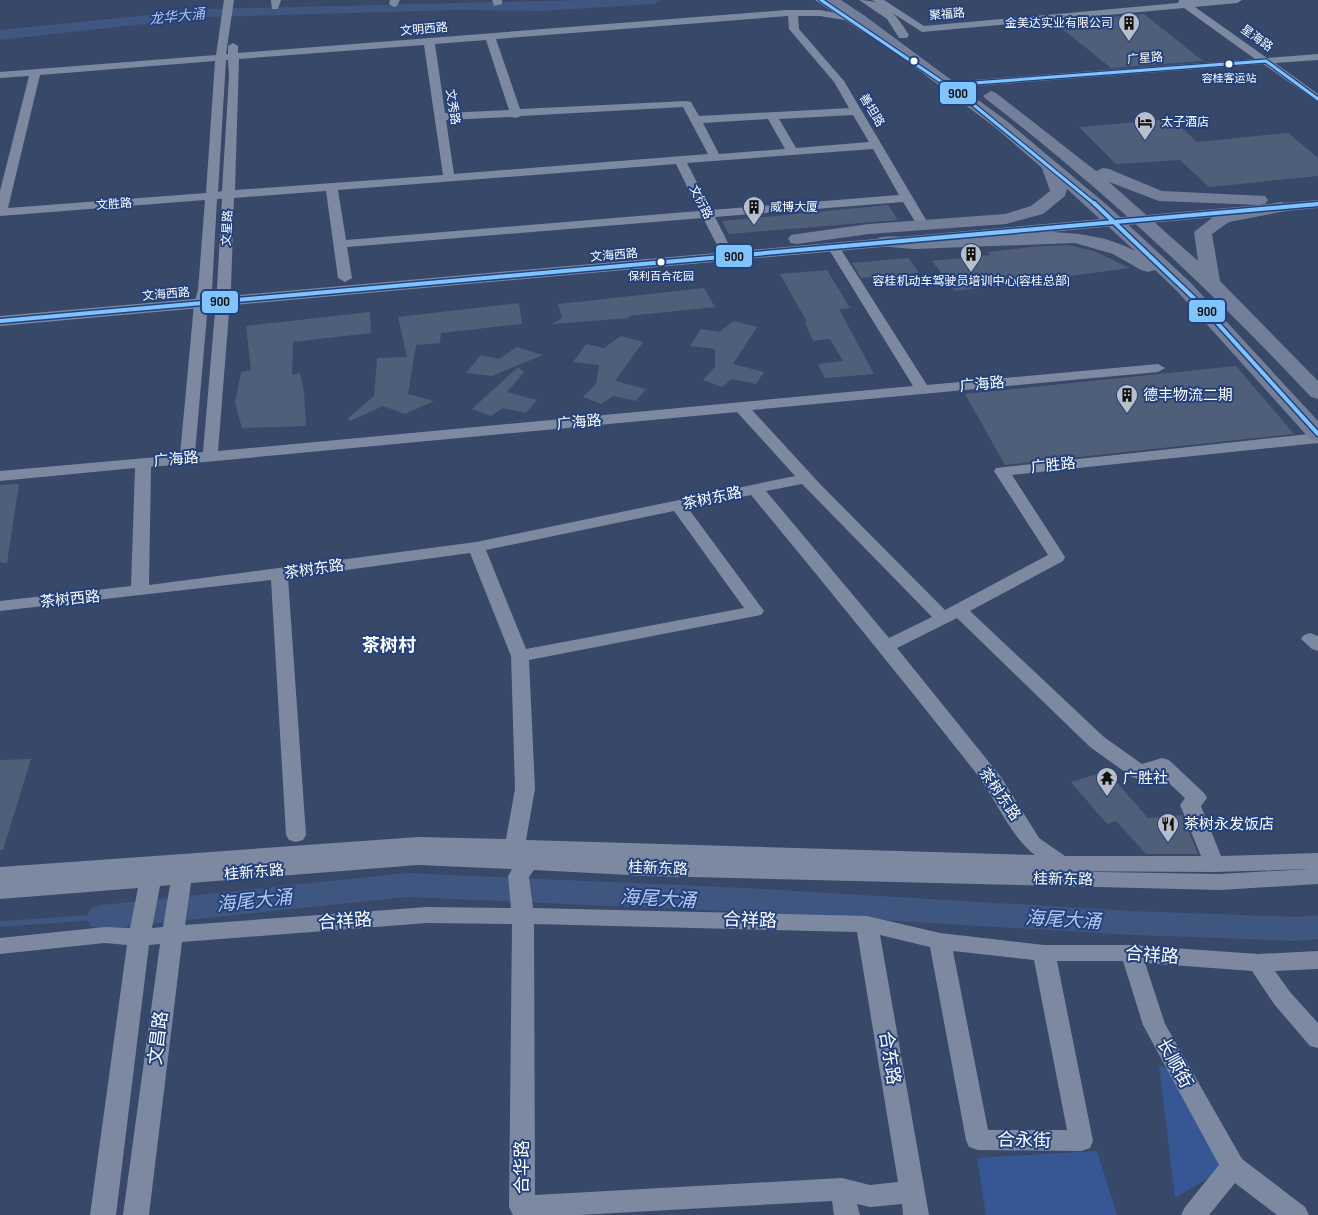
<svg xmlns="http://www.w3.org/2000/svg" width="1318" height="1215" viewBox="0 0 1318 1215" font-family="'Sofia Sans Condensed','Noto Sans SC',sans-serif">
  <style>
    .green { fill: #375794 }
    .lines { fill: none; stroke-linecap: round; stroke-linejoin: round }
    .stream { stroke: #3f5680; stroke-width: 5.5 }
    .river { fill: #3f5680; fill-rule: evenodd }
    .building { fill: #505f79 }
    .minor { fill: #7d89a0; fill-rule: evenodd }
    .major { fill: #7b889e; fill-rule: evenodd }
    .highway { fill: #737f98; fill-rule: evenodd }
    .bus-1-far1-casing { stroke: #23417d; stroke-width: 5.5 }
    .bus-1-casing { stroke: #23417d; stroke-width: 7 }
    .bus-1-far1 { stroke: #80c4ff; stroke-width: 3 }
    .bus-1 { stroke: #80c4ff; stroke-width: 4 }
    .bus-dot { fill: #fff; stroke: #23417d; stroke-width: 2 }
    .labels { text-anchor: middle; stroke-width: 4; stroke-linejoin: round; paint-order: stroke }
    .far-bus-label { font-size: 11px; fill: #fff; stroke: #23417d }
    .far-street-label { font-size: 12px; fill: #fff; stroke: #23417d }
    .far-poi-label { font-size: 12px; fill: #fff; stroke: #23417d; text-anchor: start }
    .far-water-label { font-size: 14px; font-style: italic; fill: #b3c8ed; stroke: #23417d }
    .street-label { font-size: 15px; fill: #fff; stroke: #23417d }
    .poi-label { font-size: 15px; fill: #fff; stroke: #23417d; text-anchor: start }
    .quarter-label { font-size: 18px; font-weight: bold; fill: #fff; stroke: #23417d }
    .near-street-label { font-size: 18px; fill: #fff; stroke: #23417d }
    .near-water-label { font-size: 19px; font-style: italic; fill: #b3c8ed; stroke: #23417d }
    .line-badge { stroke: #23417d; stroke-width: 2 }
    .pale-badge-label { font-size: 14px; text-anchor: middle; font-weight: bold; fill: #111 }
  </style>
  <rect width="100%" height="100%" fill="#374869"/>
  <!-- green -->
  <path class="green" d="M 1159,1065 L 1169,1070 L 1230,1165 L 1175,1198 Z
    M 1097,1151 L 1117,1215 L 986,1215 L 977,1158 Z"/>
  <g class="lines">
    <!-- stream -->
    <path class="stream" d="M 0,924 L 102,917"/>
    <!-- river -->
    <path class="river" d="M 584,0 L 661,0 L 654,4 L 541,11 L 456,10 L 208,17 L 0,40 L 0,30 L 208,9 Z
      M 407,873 L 747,888 L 1133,911 L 1297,917 L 1318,915 L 1318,939 L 1297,941 L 1133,935 L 747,912 L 407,897 L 102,929 L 91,926 L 86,917 L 91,908 L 102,905 Z"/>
  </g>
  <!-- building -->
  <path class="building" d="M 1144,14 L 1203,61 L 1111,68 L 1054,22 Z
    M 1172,119 L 1197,142 L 1288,133 L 1318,158 L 1318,176 L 1209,187 L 1180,160 L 1116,164 L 1079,127 Z
    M 888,205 L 898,220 L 729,234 L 722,221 Z
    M 1068,245 L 1094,251 L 1130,268 L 955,291 L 932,261 L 991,255 L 988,252 L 1030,247 Z
    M 909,258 L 919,273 L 861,278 L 852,263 Z
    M 827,270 L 850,308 L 839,309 L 874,374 L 825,378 L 818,364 L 843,361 L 830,339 L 813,341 L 805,322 L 807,322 L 780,274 Z
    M 704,288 L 715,307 L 628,316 L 630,318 L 552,324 L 562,318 L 558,304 Z
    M 519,303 L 522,324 L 441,333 L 440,343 L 416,345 L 408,394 L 434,401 L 405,414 L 383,406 L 350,421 L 348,418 L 374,396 L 377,358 L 407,357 L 398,317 Z
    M 370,312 L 371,333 L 293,342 L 292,375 L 300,373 L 304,392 L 306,426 L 242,428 L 235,403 L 241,372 L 251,370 L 246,326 Z
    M 734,321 L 757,327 L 733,364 L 764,372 L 756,384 L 732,379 L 722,387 L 703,380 L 715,367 L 715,349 L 690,346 L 701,329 L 719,332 Z
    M 621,336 L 643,342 L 615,381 L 646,389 L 636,401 L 613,396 L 601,404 L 583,397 L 596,384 L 599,365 L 573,362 L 586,344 L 604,348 Z
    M 517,347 L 543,355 L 492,376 L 466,373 L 481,355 L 499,359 Z
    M 1236,366 L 1294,434 L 1005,465 L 965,394 Z
    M 518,367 L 524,372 L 507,392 L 537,400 L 526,413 L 503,408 L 491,416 L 472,409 Z
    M 19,484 L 7,563 L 0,562 L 0,485 Z
    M 31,759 L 3,850 L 0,850 L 0,760 Z
    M 1107,771 L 1148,818 L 1182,815 L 1198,854 L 1146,854 L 1116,821 L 1107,824 L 1071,782 Z"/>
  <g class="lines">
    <!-- minor -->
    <path class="minor" d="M 224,0 L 234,0 L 226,54 L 228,54 L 228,46 L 233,43 L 238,46 L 238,53 L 786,10 L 820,10 L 853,16 L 855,18 L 850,21 L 820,16 L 798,16 L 799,29 L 844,81 L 929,225 L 923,229 L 919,228 L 903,202 L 715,217 L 729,245 L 723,249 L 717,245 L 703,218 L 347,247 L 352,278 L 345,282 L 338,278 L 326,191 L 234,198 L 231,288 L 218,451 L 913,386 L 828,248 L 834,244 L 840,248 L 927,385 L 1158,364 L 1165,368 L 1158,372 L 752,410 L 821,485 L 945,610 L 1048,555 L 994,471 L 996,468 L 1318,433 L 1318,443 L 1012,475 L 1065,557 L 1063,561 L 970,611 L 1104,737 L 1142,764 L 1162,758 L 1169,760 L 1204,793 L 1207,798 L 1201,806 L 1221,856 L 1318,853 L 1318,884 L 1220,890 L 648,876 L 534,870 L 529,877 L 533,908 L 867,916 L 940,933 L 1044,945 L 1131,945 L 1258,954 L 1318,951 L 1318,969 L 1275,971 L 1290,992 L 1318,1023 L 1318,1048 L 1310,1046 L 1274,1004 L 1252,971 L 1145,963 L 1165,1024 L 1242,1159 L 1305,1207 L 1309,1215 L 1277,1215 L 1235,1183 L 1209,1215 L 1181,1215 L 1185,1207 L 1219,1165 L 1143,1025 L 1123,961 L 1057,961 L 1093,1141 L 1090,1148 L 1081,1151 L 978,1150 L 969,1147 L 966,1140 L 930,947 L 880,935 L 929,1215 L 903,1215 L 902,1204 L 870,1207 L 857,1204 L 860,1215 L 834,1215 L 832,1201 L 579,1215 L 513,1215 L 509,1207 L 512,924 L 427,923 L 182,942 L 149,1215 L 123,1215 L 160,944 L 149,945 L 116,1215 L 90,1215 L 127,945 L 105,943 L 0,954 L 0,938 L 105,927 L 130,928 L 138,888 L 0,899 L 0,883 L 69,878 L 0,883 L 0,867 L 418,837 L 506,839 L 515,789 L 511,656 L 470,553 L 288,578 L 306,835 L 303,840 L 296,842 L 289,840 L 286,835 L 271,580 L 0,611 L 0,601 L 131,586 L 135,468 L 0,481 L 0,471 L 180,455 L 194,304 L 198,290 L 205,200 L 0,216 L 0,191 L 29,76 L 0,78 L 0,72 L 216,55 ZM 788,16 L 789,29 L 834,82 L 849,108 L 699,116 L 691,102 L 687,101 L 520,109 L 496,39 ZM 486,40 L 509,110 L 445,113 L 435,44 ZM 424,45 L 443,175 L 235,190 L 239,59 ZM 226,60 L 228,60 L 229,76 L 222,191 L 218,192 ZM 215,61 L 206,193 L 8,208 L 40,75 ZM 683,107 L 708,154 L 454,174 L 446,120 L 512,117 L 516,118 L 521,116 ZM 853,115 L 869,142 L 796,148 L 779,119 ZM 768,119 L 785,149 L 719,154 L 703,123 ZM 873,149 L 899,195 L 711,210 L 687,163 ZM 676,164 L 699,211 L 346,240 L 338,190 ZM 217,199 L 222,199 L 217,288 L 203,452 L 195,453 L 208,304 L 212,290 ZM 737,412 L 795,476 L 476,542 L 149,585 L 151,467 ZM 802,484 L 809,491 L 932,617 L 889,638 L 766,491 ZM 751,495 C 827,587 902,679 976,773 C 995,797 1011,838 1035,855 L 526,840 L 535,789 L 529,660 L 761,615 L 764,611 L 761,607 L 688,508 ZM 674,511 L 744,608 L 526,649 L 486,550 ZM 957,618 L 1090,747 L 1132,777 L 1139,779 L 1158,773 L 1185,798 L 1180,805 L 1201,856 L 1065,856 L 1039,838 L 1001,777 L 897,648 ZM 418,865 L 512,869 L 508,876 L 511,908 L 427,907 L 185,925 L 191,883 ZM 1309,869 L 1220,874 L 1036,871 L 1214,872 ZM 170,885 L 163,927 L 152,928 L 160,886 ZM 534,924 L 857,932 L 898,1182 L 870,1185 L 842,1178 L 535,1195 ZM 953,951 L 1034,960 L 1067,1130 L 988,1130 Z
      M 271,0 L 281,0 L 278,9 L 272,9 Z
      M 390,0 L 400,0 L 397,6 L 394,7 L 389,4 Z
      M 492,0 L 502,0 L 502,4 L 494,6 Z
      M 872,0 L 884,0 L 924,26 L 1178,3 L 1179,0 L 1242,0 L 1237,3 L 1195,7 L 1267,58 L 1318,54 L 1318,60 L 1275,63 L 1318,94 L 1318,102 L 1263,64 L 974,86 L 969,83 L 974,80 L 1255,59 L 1184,8 L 922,32 Z
      M 1310,633 L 1318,636 L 1318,651 L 1312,649 L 1301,639 L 1304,635 Z"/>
    <!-- major -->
    <path class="major" d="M 815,0 L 829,0 L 873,29 L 867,33 L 863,32 Z
      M 859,0 C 885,0 896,14 909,35 L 907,38 L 899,38 L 887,19 Z
      M 1318,200 L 1318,208 L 0,326 L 0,316 Z"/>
    <!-- highway -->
    <path class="highway" d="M 825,0 L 841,0 L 865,16 L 1008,122 L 1107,205 L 1190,282 L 1318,421 L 1318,441 L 1310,439 L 1176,290 L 1155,270 L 1148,272 L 1141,270 L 1113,254 L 1075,243 L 914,249 L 878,246 L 875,242 L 878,238 C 893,234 911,239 927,238 C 988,235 1080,220 1135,251 L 1067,189 L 1065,196 L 1043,214 L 1006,224 L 869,234 L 797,244 L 791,243 L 788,239 L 791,235 L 797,234 L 869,224 L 1005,214 L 1031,206 L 1050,191 L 1042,168 L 996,128 Z
      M 991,91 L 996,93 L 1096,171 L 1103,168 L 1109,169 L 1162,191 L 1265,196 L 1268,200 L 1265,204 L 1259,205 L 1159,201 L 1109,182 L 1198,261 L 1194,232 L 1217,214 L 1280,202 L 1286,203 L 1289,207 L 1286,211 L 1229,222 L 1212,234 L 1220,281 L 1318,381 L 1318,399 L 1311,397 C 1210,289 1103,189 986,99 L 983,96 Z"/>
    <!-- bus-1-far1 casing -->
    <g class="bus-1-far1-casing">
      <path id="bus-1-far1" d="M 821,0 L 964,97 L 1096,205
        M 1266,61 L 1318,99
        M 974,83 L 1266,61
        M 1312,205 L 1318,204"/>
    </g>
    <!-- bus-1 casing -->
    <g class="bus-1-casing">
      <path id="bus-1" d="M 1094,203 L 1200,304 L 1318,434
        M 0,321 L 1318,204"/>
    </g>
    <!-- bus-1-far1 -->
    <use href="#bus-1-far1" class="bus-1-far1"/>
    <!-- bus-1 -->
    <use href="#bus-1" class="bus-1"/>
  </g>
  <!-- icons -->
  <defs>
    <g id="building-pin" transform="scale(1.125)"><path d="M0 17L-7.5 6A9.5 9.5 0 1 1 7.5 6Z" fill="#b9bfca" stroke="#23417d"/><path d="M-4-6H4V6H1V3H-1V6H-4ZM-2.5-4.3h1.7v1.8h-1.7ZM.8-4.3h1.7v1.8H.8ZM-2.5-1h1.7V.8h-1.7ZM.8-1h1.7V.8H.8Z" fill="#111"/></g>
    <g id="hotel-pin" transform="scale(1.125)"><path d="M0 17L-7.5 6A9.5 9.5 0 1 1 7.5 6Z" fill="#b9bfca" stroke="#23417d"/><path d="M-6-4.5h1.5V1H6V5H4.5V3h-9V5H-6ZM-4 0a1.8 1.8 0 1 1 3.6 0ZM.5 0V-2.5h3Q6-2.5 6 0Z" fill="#111"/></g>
    <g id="temple-pin" transform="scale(1.125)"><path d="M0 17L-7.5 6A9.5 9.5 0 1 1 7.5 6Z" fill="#b9bfca" stroke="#23417d"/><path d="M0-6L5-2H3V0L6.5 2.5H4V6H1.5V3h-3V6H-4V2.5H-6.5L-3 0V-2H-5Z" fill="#111"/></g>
    <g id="restaurant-pin" transform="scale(1.125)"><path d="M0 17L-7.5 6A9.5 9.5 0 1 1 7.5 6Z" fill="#b9bfca" stroke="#23417d"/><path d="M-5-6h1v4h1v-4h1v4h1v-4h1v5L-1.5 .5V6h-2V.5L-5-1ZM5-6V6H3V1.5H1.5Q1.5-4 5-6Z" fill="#111"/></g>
  </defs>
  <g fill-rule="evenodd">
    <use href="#building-pin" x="1129" y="23"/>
    <use href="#hotel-pin" x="1145" y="122"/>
    <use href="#building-pin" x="754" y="207"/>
    <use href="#building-pin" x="971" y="254"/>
    <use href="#building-pin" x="1127" y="395"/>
    <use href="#temple-pin" x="1107" y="778"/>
    <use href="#restaurant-pin" x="1168" y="824"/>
  </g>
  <!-- markers -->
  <g class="bus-dot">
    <circle cx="914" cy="61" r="4.5"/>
    <circle cx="1229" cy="64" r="4.5"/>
    <circle cx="661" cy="262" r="4.5"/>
  </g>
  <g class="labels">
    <!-- far-bus labels -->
    <g class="far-bus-label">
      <text x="1229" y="82">容桂客运站</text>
      <text x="661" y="280">保利百合花园</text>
    </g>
    <!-- far-street labels -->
    <g class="far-street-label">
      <text transform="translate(947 14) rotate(-5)" y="4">聚福路</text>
      <text transform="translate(424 29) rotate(-5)" y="4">文明西路</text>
      <text transform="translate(1257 38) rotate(35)" y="4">星海路</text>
      <text transform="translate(1145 58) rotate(-4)" y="4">广星路</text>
      <text transform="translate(453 107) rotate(81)" y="4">文秀路</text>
      <text transform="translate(872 110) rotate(59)" y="4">善坦路</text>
      <text transform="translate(701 202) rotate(63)" y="4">文衍路</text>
      <text transform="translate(114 204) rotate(-4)" y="4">文胜路</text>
      <text transform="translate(227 228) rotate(-87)" y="4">文星路</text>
      <text transform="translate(614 255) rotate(-5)" y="4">文海西路</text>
      <text transform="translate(166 294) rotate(-5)" y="4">文海西路</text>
    </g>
    <!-- far-poi labels -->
    <g class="far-poi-label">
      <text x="1113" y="27" text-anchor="end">金美达实业有限公司</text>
      <text x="1161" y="126">太子酒店</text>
      <text x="770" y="211">威博大厦</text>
      <text x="971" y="285" text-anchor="middle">容桂机动车驾驶员培训中心(容桂总部)</text>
    </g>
    <!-- far-water labels -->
    <g class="far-water-label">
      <text transform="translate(177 16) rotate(-6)" y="5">龙华大涌</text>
    </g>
    <!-- street labels -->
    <g class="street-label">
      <text transform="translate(982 384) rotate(-5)" y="5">广海路</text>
      <text transform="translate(579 422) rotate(-5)" y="5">广海路</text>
      <text transform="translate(176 459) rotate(-5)" y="5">广海路</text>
      <text transform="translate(1053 465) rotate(-6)" y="5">广胜路</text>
      <text transform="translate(712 498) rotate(-12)" y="5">茶树东路</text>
      <text transform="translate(314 569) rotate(-8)" y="5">茶树东路</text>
      <text transform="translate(70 599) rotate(-6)" y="5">茶树西路</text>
      <text transform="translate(1000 794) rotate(55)" y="5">茶树东路</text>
      <text transform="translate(658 868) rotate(2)" y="5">桂新东路</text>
      <text transform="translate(254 872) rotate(-5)" y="5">桂新东路</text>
      <text transform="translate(1063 879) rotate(1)" y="5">桂新东路</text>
    </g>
    <!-- poi labels -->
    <g class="poi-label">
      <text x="1143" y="400">德丰物流二期</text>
      <text x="1123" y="783">广胜社</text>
      <text x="1184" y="829">茶树永发饭店</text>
    </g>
    <!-- quarter labels -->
    <g class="quarter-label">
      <text x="389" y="651">茶树村</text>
    </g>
    <!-- near-street labels -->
    <g class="near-street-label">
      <text transform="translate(750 920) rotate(2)" y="6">合祥路</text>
      <text transform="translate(345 921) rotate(-4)" y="6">合祥路</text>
      <text transform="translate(1152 955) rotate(4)" y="6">合祥路</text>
      <text transform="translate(158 1038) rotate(-83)" y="6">文昌路</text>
      <text transform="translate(890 1058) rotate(81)" y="6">合东路</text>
      <text transform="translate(1175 1063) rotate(61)" y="6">长顺街</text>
      <text transform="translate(1024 1140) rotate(1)" y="6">合永街</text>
      <text transform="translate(522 1167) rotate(-90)" y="6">合华路</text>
    </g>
    <!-- near-water labels -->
    <g class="near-water-label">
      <text transform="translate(658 898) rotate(3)" y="7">海尾大涌</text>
      <text transform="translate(254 900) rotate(-6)" y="7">海尾大涌</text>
      <text transform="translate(1063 919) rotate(3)" y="7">海尾大涌</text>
    </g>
  </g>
  <g class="line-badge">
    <rect x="939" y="81" width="38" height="24" rx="5" fill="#80c4ff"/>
    <rect x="715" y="244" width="38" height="24" rx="5" fill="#80c4ff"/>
    <rect x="201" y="290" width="38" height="24" rx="5" fill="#80c4ff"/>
    <rect x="1188" y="299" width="38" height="24" rx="5" fill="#80c4ff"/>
  </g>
  <g class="pale-badge-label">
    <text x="958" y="98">900</text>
    <text x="734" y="261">900</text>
    <text x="220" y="306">900</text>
    <text x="1207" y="316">900</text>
  </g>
</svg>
